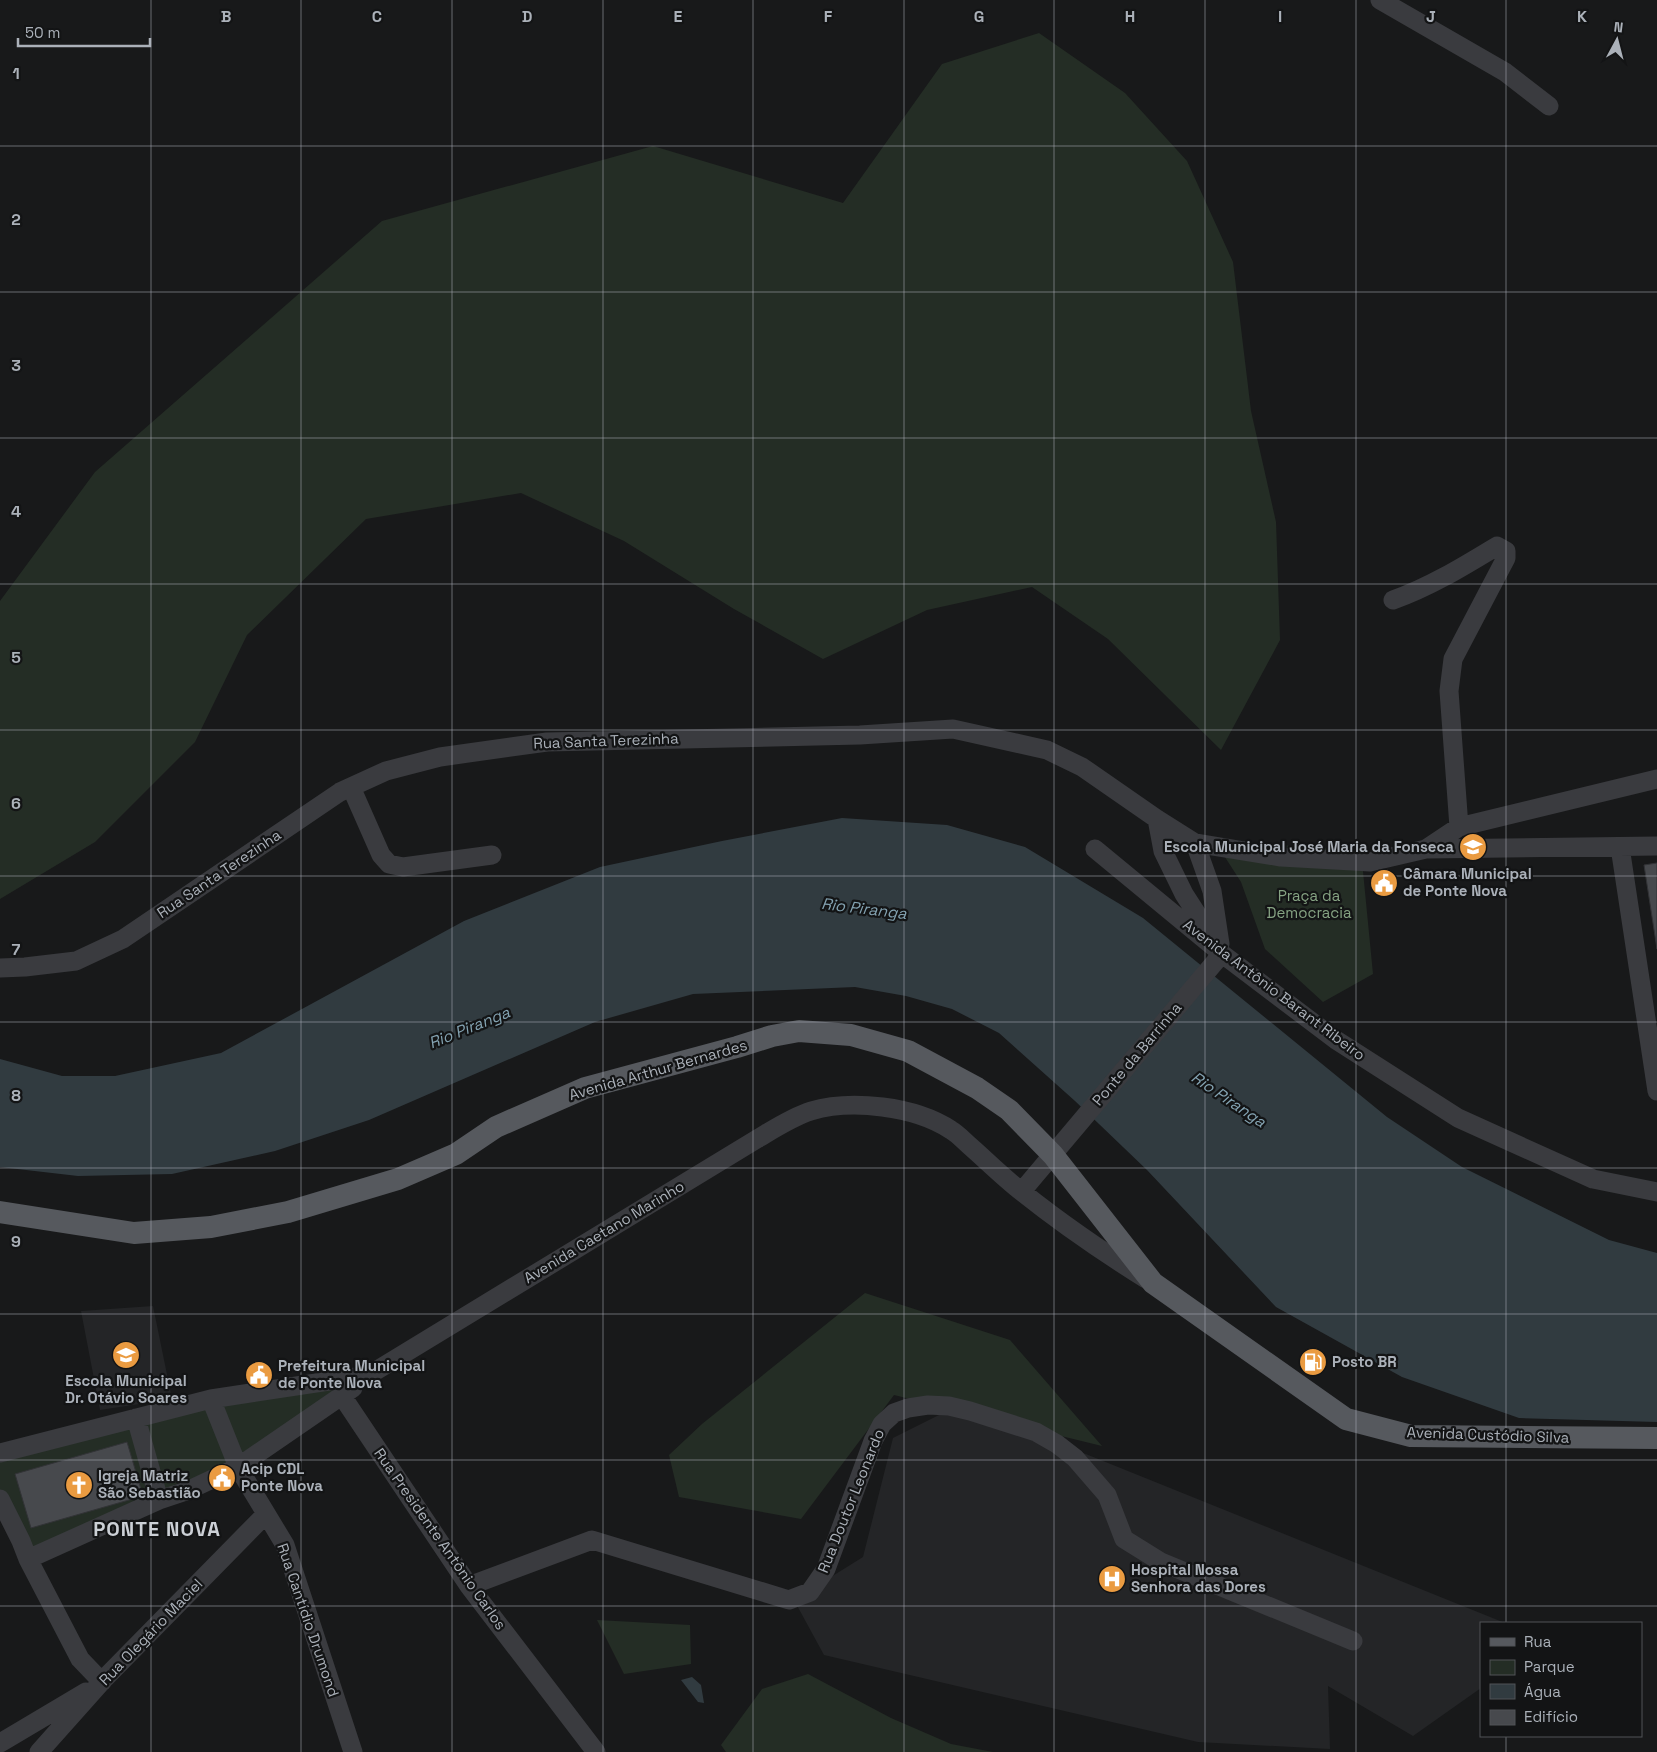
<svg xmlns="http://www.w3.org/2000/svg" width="1657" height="1752" viewBox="0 0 1657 1752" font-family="'Space Grotesk',sans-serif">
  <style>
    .built { fill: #242527 }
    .green { fill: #242d25 }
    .water { fill: #313b40 }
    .building { fill: #47494d; stroke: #323336 }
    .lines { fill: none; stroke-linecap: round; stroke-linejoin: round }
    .minor { stroke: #3a3b3f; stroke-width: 19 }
    .major { stroke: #56595e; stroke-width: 22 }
    .grid { fill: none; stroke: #abb1b9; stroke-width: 1; stroke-opacity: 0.55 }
    .labels { text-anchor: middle; stroke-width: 4.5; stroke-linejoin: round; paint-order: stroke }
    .street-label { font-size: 15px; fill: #abb1b9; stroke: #131415 }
    .poi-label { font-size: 15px; font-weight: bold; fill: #abb1b9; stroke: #131415; text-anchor: start }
    .park-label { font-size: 15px; fill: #86a383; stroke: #131415 }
    .water-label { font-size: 16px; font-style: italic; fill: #84a3b2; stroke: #131415 }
    .district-label { font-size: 20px; font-weight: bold; letter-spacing: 1px; fill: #ccd0d6; stroke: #131415 }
    .grid-label { font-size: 16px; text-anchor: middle; font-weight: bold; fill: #abb1b9; stroke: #131415; stroke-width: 4.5; stroke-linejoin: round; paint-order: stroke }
  </style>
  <rect width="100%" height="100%" fill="#18191a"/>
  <!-- built -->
  <path class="built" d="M 153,1306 L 172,1399 L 100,1410 L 81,1311 Z
    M 951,1409 L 1056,1442 L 1505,1623 L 1481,1623 L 1481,1688 L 1413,1736 L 1328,1686 L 1330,1749 L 1198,1742 L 824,1655 L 794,1600 L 863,1557 L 893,1438 Z"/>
  <!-- green -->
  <path class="green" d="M 1039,33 L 1125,93 L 1187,161 L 1233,262 L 1251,411 L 1276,522 L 1280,640 L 1221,750 L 1108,639 L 1032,587 L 927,610 L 823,659 L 734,609 L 624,541 L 521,493 L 366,519 L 247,635 L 195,742 L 95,842 L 0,899 L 0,601 L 95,472 L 382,221 L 653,146 L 843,203 L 942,64 Z
    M 1214,840 L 1361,851 L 1373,974 L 1323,1002 L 1265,949 L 1241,882 Z
    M 865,1293 L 1010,1340 L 1102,1446 L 894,1395 L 801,1519 L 679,1497 L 669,1455 L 702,1424 Z
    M 369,1375 L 306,1419 L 195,1479 L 186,1479 L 28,1559 L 0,1494 L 0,1459 L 5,1451 Z
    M 597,1620 L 690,1625 L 691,1664 L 624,1674 Z
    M 808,1674 L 891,1718 L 951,1744 L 993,1752 L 726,1752 L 721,1745 L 762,1689 Z"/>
  <!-- water -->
  <path class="water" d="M 842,818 L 947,825 L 1025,847 L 1143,918 L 1387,1117 L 1462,1167 L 1609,1240 L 1657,1253 L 1657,1422 L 1519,1418 L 1402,1377 L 1276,1307 L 1147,1170 L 1075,1101 L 999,1033 L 952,1009 L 906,996 L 855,987 L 693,994 L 595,1022 L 369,1120 L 275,1151 L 172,1174 L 78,1176 L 0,1167 L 0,1059 L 62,1076 L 115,1076 L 221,1053 L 464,921 L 600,867 L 722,841 Z
    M 692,1677 L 701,1685 L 704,1703 L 698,1702 L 681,1680 Z"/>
  <!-- building -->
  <path class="building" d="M 1657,863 L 1657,949 L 1644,865 Z
    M 127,1442 L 143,1496 L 31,1528 L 15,1474 Z"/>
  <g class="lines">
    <!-- minor -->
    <path class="minor" d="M 1380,0 L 1505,72 L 1549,106
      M 1393,600 C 1430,587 1464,566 1497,546 L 1506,551 L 1506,558 L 1453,659 L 1449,691 L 1459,827
      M 351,787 L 381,855 L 389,864 L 403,867 L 492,855
      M 1157,819 L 1163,851 L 1184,894 L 1213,939
      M 1195,843 L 1212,891 L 1220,944
      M 1620,847 L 1657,1091
      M 1095,849 L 1221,953 L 1336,1040 L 1458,1118 L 1593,1179 L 1657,1192
      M 1426,849 L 1657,846
      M 0,968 L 25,967 L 76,961 L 123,939 L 340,792 L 386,771 L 440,757 L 547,742 L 860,735 L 953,729 L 1047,750 L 1082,767 L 1157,819 L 1195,843 L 1281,857 L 1370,862 L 1426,849 L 1459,827 L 1657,779
      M 1022,1191 L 1215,962 L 1221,953
      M 342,1396 L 469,1586 L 596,1752
      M 211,1399 L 238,1467 L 285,1545 L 353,1752
      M 136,1418 L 159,1500
      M 0,1453 L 211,1399 L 369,1375 L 757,1139 C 774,1129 792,1117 811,1111 C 851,1099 915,1106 951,1130 C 958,1134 964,1141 971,1147 C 988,1162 1004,1178 1022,1192 C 1062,1224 1103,1252 1146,1279
      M 0,1499 L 21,1541 L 28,1559 L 80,1659 L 102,1682
      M 28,1559 L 159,1500 L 189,1490 L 238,1467 L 353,1388
      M 469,1586 L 592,1540 L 789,1600 L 810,1592 L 826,1569 L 873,1441 L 882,1424 L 894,1413 L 908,1408 L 928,1405 L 949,1406 L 970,1411 L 1036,1432 L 1057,1444 L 1075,1458 L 1107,1495 L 1124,1539 L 1161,1562 L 1353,1641
      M 0,1743 L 86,1692
      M 39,1752 L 105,1678 L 266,1514"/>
    <!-- major -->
    <path class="major" d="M 0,1212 L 134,1233 L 211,1227 L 288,1212 L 398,1179 L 456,1154 L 496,1127 L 585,1088 L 737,1047 L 772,1036 L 799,1031 L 851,1035 L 908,1051 L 977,1088 L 1009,1110 L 1053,1155 L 1153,1283 L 1346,1419 L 1411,1436 L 1657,1438"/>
  </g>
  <!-- grid -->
  <path class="grid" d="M 151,0 L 151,1752M 301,0 L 301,1752M 452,0 L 452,1752M 603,0 L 603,1752M 753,0 L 753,1752M 904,0 L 904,1752M 1054,0 L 1054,1752M 1205,0 L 1205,1752M 1356,0 L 1356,1752M 1506,0 L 1506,1623M 0,146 L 1657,146M 0,292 L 1657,292M 0,438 L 1657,438M 0,584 L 1657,584M 0,730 L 1657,730M 0,876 L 1657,876M 0,1022 L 1657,1022M 0,1168 L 1657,1168M 0,1314 L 1657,1314M 0,1460 L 1657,1460M 0,1606 L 1657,1606M 1506,1736 L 1506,1752"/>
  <!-- icons -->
  <defs>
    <g id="school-disc" transform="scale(1.4375)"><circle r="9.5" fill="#ea9b41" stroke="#131415"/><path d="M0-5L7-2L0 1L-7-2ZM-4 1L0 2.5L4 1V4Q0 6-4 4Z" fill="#fff"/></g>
    <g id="civic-disc" transform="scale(1.4375)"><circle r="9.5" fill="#ea9b41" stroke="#131415"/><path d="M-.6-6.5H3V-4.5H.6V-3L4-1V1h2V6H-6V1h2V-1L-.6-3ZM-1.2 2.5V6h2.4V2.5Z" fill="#fff"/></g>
    <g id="fuel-disc" transform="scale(1.4375)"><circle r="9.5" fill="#ea9b41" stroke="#131415"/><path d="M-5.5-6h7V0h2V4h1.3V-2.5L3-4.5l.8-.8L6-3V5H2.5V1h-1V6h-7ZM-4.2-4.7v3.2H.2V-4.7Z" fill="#fff"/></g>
    <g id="church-disc" transform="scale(1.4375)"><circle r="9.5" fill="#ea9b41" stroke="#131415"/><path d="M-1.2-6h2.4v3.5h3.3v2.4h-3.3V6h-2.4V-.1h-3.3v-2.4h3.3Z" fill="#fff"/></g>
    <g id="hospital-disc" transform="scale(1.4375)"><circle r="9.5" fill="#ea9b41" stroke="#131415"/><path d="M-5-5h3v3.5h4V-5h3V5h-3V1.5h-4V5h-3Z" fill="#fff"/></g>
  </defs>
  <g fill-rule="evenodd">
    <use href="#school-disc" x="1473" y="847"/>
    <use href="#civic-disc" x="1384" y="883"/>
    <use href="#school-disc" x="126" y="1355"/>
    <use href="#fuel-disc" x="1313" y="1362"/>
    <use href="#civic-disc" x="259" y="1375"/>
    <use href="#civic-disc" x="222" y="1478"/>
    <use href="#church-disc" x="79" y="1485"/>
    <use href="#hospital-disc" x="1112" y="1579"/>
  </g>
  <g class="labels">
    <!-- street labels -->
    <g class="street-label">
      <text transform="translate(606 741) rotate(-2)" y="5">Rua Santa Terezinha</text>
      <text transform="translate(219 874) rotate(-34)" y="5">Rua Santa Terezinha</text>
      <text transform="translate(1274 990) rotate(37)" y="5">Avenida Antônio Barant Ribeiro</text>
      <text transform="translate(1137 1054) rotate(-50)" y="5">Ponte da Barrinha</text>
      <text transform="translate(658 1070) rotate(-16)" y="5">Avenida Arthur Bernardes</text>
      <text transform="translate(604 1232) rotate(-31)" y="5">Avenida Caetano Marinho</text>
      <text transform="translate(1488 1435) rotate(2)" y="5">Avenida Custódio Silva</text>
      <text transform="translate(851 1501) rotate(-68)" y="5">Rua Doutor Leonardo</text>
      <text transform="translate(440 1539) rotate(55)" y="5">Rua Presidente Antônio Carlos</text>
      <text transform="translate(308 1620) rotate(71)" y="5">Rua Cantídio Drumond</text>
      <text transform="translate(151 1632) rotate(-46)" y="5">Rua Olegário Maciel</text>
    </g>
    <!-- poi labels -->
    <g class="poi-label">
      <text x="1454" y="852" text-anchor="end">Escola Municipal José Maria da Fonseca</text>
      <text x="1403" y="879">Câmara Municipal<tspan x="1403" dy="17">de Ponte Nova</tspan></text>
      <text x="1332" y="1367">Posto BR</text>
      <text x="278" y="1371">Prefeitura Municipal<tspan x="278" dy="17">de Ponte Nova</tspan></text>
      <text x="126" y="1386" text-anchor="middle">Escola Municipal<tspan x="126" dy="17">Dr. Otávio Soares</tspan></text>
      <text x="241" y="1474">Acip CDL<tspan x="241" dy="17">Ponte Nova</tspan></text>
      <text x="98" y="1481">Igreja Matriz<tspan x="98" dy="17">São Sebastião</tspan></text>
      <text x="1131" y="1575">Hospital Nossa<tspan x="1131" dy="17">Senhora das Dores</tspan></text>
    </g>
    <!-- park labels -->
    <g class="park-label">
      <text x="1309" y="901">Praça da<tspan x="1309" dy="17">Democracia</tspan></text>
    </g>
    <!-- water labels -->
    <g class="water-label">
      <text transform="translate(864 908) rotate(7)" y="6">Rio Piranga</text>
      <text transform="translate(469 1027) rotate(-22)" y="6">Rio Piranga</text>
      <text transform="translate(1229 1099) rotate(34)" y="6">Rio Piranga</text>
    </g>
    <!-- district labels -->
    <g class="district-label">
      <text x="157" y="1536">PONTE NOVA</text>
    </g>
  </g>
  <g class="grid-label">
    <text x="226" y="22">B</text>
    <text x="377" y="22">C</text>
    <text x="527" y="22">D</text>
    <text x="678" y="22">E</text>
    <text x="828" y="22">F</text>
    <text x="979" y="22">G</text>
    <text x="1130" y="22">H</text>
    <text x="1280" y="22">I</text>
    <text x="1431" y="22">J</text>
    <text x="1582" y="22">K</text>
    <text x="16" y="79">1</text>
    <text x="16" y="225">2</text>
    <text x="16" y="371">3</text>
    <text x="16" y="517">4</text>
    <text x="16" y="663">5</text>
    <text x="16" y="809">6</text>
    <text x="16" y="955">7</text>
    <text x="16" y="1101">8</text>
    <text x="16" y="1247">9</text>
  </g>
  <!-- legend -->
  <rect x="1480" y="1622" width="162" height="115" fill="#131415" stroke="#505357"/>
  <rect x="1490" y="1638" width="25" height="8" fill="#56595e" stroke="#505357"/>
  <text x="1524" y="1647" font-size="15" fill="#abb1b9">Rua</text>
  <rect x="1490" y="1660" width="25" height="15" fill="#242d25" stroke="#505357"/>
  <text x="1524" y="1672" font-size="15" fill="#abb1b9">Parque</text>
  <rect x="1490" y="1684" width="25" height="15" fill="#313b40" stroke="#505357"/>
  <text x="1524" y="1697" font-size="15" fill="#abb1b9">Água</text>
  <rect x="1490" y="1710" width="25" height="15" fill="#47494d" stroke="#505357"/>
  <text x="1524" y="1722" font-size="15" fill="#abb1b9">Edifício</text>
  <!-- north arrow -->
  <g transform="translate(1617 40) rotate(7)" stroke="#131415" stroke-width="4" paint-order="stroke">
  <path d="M0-4L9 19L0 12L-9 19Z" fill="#abb1b9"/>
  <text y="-8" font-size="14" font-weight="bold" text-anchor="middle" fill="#abb1b9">N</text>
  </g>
  <!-- scale -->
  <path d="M18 38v8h132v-8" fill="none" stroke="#abb1b9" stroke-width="2.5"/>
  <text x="25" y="38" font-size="15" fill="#abb1b9" stroke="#131415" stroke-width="4" paint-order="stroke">50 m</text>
</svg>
